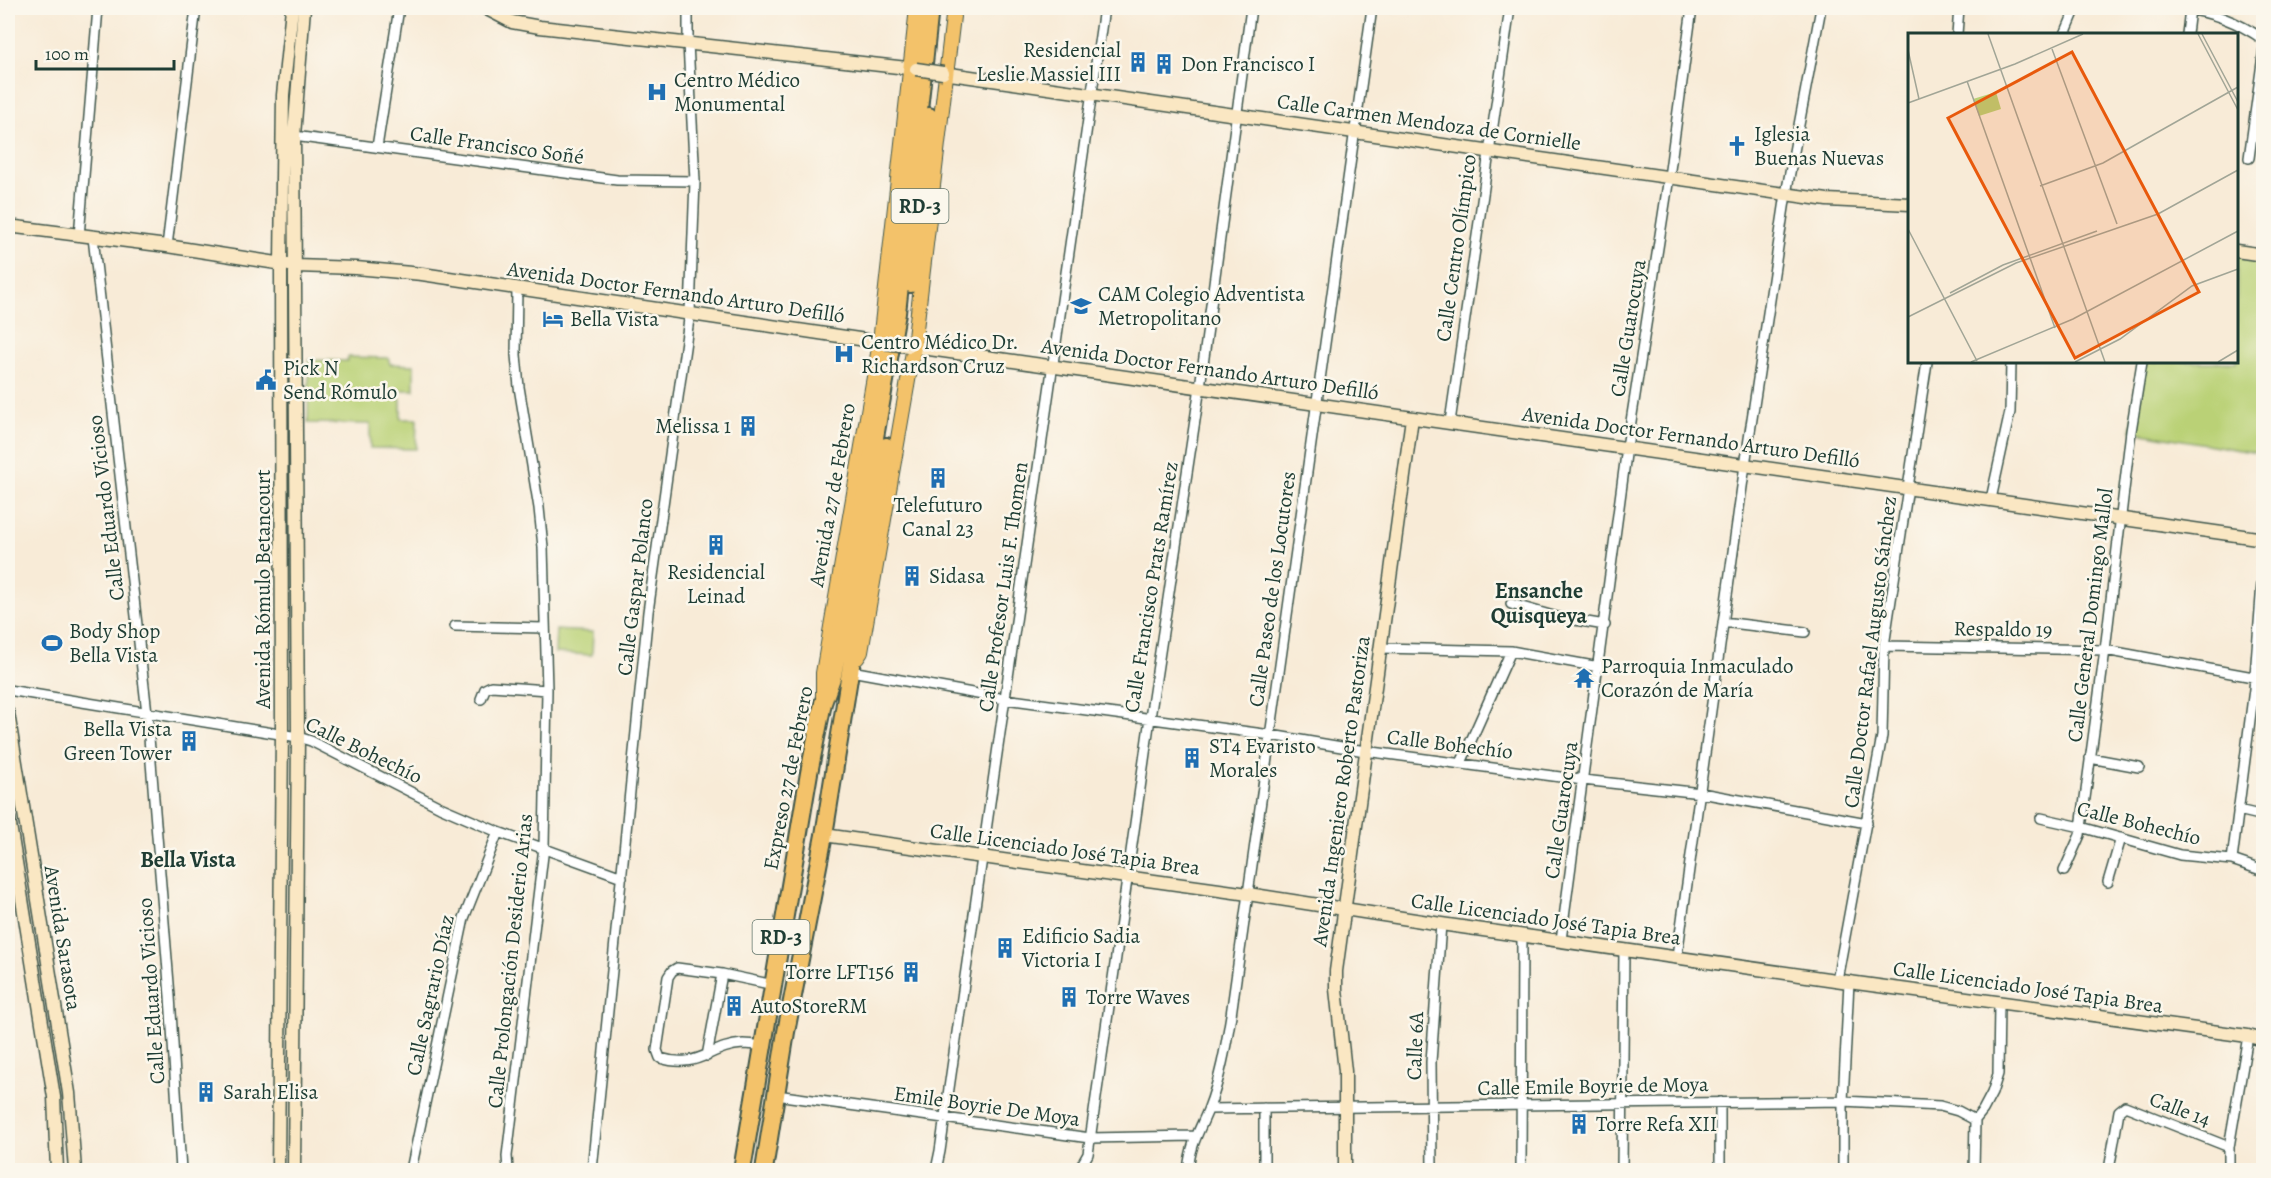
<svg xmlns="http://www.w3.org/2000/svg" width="2271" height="1178" viewBox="0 0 2271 1178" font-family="Alegreya,serif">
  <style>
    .green { fill: #bad176; stroke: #6c8755; stroke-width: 1.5 }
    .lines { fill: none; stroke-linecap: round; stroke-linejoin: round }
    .street-casing { stroke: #40574c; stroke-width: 12 }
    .secondary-casing { stroke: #40574c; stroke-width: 15 }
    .primary-casing { stroke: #40574c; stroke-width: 16 }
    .highway-casing { stroke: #40574c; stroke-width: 20 }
    .street { stroke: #fff; stroke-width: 9 }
    .secondary { stroke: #fae7c3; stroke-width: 12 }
    .primary { stroke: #f3c26a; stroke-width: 14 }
    .highway { stroke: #f3c26a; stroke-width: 16 }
    .secondary-bridge-casing { stroke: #40574c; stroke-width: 15; stroke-linecap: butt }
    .secondary-bridge { stroke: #fae7c3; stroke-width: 12 }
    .labels { text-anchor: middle; stroke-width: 5; stroke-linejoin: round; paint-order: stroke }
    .shield { fill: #fbf7ec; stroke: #61756b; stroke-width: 1.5 }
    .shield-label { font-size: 20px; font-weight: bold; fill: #1f3d34 }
    .poi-label { font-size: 21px; fill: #1f3d34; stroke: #fbf7ec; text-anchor: start }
    .street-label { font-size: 21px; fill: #1f3d34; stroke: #fbf7ec }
    .neighbourhood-label { font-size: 22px; font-weight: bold; fill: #1f3d34; stroke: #fbf7ec }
    .inset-road { fill: none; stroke: #a1a596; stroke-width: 1.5 }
    .view { fill: #e8590c; fill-opacity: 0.15; stroke: #e8590c; stroke-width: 3 }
    .inset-edge { fill: none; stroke: #1f3d34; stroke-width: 3 }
  </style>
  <rect width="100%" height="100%" fill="#fbf7ec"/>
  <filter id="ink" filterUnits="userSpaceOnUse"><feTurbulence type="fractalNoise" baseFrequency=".0167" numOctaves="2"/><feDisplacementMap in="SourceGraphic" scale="12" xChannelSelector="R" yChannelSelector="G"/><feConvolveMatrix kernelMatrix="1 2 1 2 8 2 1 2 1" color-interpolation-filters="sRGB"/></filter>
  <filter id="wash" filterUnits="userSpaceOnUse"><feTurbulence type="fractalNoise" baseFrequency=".008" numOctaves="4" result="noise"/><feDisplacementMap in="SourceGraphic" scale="24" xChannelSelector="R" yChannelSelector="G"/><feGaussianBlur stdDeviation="1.35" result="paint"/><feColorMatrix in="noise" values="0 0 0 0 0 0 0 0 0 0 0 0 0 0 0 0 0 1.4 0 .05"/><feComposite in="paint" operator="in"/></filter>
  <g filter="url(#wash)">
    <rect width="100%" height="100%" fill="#f8ebd7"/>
    <!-- green -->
    <path class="green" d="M 2237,251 L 2263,255 L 2263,454 L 2131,431 L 2142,362 L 2236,362 Z
      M 348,357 L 388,358 L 390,364 L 414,365 L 414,390 L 392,390 L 392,399 L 401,399 L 401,419 L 417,419 L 416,449 L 370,448 L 370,424 L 308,423 L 309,360 L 348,361 Z
      M 556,630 L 593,632 L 592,655 L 555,653 Z"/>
  </g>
  <g filter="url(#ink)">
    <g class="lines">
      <!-- street casing -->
      <g class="street-casing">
        <path id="street" d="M 2180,8 C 2212,12 2237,21 2264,40
          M 1957,34 L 1959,8
          M 2065,34 L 2076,8
          M 2187,34 L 2190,9
          M 294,136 L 617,180 L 695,181
          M 377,147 L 399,8
          M 2249,158 L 2264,48
          M 79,236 L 98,8
          M 93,237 L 147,713 L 170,996 L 181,1170
          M 167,246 L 196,8
          M 1450,422 L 1510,8
          M 1991,499 L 2010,412 L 2011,362
          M 1511,604 L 1557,617 L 1605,625
          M 1723,622 L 1805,632
          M 455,626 L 544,628
          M 1884,646 L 2105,650 L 2264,679
          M 1380,648 L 1511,651 L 1599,667
          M 851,671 L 1005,699 L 1271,735 L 1365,751 L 1583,780 L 1701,793 L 1867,823
          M 8,690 L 298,737 L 311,741 L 440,807 L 498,832 L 622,877
          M 481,699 L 485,689 L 491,686 L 547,690
          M 2090,758 L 2139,767
          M 1461,763 L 1511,651
          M 2238,810 L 2264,816
          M 2041,818 L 2081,827 L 2180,855 L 2232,860 L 2264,871
          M 2232,860 L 2254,689 L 2264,557
          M 2064,871 L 2080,835 L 2105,650 L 2131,431 L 2142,362
          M 2108,882 L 2121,838
          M 1561,940 L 1627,447 L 1669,177 L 1692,8
          M 1677,956 L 1745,465 L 1786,194 L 1821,8
          M 1837,980 L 1882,736 L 1884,646 L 1927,362
          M 762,1046 C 756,1045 749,1044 743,1044 C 709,1046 699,1070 660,1058 L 657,1050 L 668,977 L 672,971 L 677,968 L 722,974 L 774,985
          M 707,1056 L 722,974
          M 776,1095 L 1090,1138 L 1194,1136
          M 1720,1102 L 1720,1170
          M 1209,1109 L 1843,1101 L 1940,1106 L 1958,1111 L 1975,1120
          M 411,1170 L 464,918 L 498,832
          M 508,1170 L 507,1156 L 544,847 L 547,690 L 543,547 L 539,508 L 519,387 L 516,355 L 517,289
          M 592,1170 L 648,612 L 690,312 L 695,181 L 688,43 L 688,8
          M 936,1170 L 940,1151 L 1104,8
          M 1079,1170 L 1088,1154 L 1150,718 L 1200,387 L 1251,8
          M 1188,1170 C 1191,1143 1198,1134 1208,1110 C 1220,1080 1226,1046 1231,1015 L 1372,8
          M 1264,1170 L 1264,1108
          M 1432,1170 L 1431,1062 L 1441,924
          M 1521,1170 L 1522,935
          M 1622,1170 L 1624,949
          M 1843,1170 L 1843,1101 L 1849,982
          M 1974,1170 L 1975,1120 L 1983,1110 L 1992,1093 L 1998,1074 L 1999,1003
          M 2109,1170 L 2119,1111 L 2125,1106 L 2229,1147
          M 2229,1170 L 2229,1147 L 2248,1036"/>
      </g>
      <!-- secondary casing -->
      <g class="secondary-casing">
        <path id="secondary" d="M 485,8 L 512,22 L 540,27 L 916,69
          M 943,73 L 1827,200 L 1910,204
          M 8,226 L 167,246 L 296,266 L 356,268 L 422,274 L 886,343
          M 2236,251 L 2264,255
          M 908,346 L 2264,539
          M 8,713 L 69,1093 L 75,1170
          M 8,813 L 54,1097 L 57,1170
          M 824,835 L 1248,894 L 1441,924 L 1849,982 L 2248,1036 L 2264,1040
          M 278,1170 L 282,732 L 281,264 L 283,95 L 292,8
          M 294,1170 L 298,737 L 294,136 L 304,8
          M 1345,1170 L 1345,1071 L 1336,989 L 1336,971 L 1412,418"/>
      </g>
      <!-- primary casing -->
      <g class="primary-casing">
        <path id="primary" d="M 857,658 L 861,652 L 914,346 L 954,8
          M 823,697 L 823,673 L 880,342 L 917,8"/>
      </g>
      <!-- highway casing -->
      <g class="highway-casing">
        <path id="highway" d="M 911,284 L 929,116
          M 742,1170 L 809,773 L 823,703 L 833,675 L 897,313 L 930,8
          M 764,1170 L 786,1032 L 824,835 L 886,446"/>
      </g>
      <!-- street -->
      <use href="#street" class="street"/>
      <!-- secondary -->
      <use href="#secondary" class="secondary"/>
      <!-- primary -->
      <use href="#primary" class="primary"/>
      <!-- highway -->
      <use href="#highway" class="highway"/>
      <!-- secondary-bridge casing -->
      <g class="secondary-bridge-casing">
        <path id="secondary-bridge" d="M 916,69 L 943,73
          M 886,343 L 908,346"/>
      </g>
      <!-- secondary-bridge -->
      <use href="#secondary-bridge" class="secondary-bridge"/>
    </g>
  </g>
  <!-- icons -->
  <defs>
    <g id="building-bare" transform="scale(1.62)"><path d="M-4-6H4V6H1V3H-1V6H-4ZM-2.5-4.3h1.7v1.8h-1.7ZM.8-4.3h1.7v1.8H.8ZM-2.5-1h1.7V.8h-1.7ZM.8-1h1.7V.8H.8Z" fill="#1f6fb2" stroke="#fbf7ec" stroke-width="2.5" paint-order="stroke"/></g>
    <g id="hospital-bare" transform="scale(1.62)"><path d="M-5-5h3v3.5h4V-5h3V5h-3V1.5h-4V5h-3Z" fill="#1f6fb2" stroke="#fbf7ec" stroke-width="2.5" paint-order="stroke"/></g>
    <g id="church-bare" transform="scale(1.62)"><path d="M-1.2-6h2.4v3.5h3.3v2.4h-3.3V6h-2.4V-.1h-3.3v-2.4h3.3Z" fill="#1f6fb2" stroke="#fbf7ec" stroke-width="2.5" paint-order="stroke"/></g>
    <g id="university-bare" transform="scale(1.62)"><path d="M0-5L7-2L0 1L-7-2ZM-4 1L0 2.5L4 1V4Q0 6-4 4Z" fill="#1f6fb2" stroke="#fbf7ec" stroke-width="2.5" paint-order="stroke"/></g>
    <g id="hotel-bare" transform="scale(1.62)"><path d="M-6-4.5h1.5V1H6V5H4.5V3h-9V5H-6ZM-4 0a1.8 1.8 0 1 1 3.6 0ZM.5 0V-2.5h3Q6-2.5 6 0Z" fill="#1f6fb2" stroke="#fbf7ec" stroke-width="2.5" paint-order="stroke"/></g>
    <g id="civic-bare" transform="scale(1.62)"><path d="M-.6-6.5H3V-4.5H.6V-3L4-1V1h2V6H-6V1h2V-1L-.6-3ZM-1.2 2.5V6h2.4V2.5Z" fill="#1f6fb2" stroke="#fbf7ec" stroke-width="2.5" paint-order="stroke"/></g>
    <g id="stadium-bare" transform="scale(1.62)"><path d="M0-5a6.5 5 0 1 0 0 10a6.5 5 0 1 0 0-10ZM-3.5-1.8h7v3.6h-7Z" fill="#1f6fb2" stroke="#fbf7ec" stroke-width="2.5" paint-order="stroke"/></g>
    <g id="temple-bare" transform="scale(1.62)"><path d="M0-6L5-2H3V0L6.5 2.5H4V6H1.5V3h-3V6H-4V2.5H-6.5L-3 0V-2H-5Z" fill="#1f6fb2" stroke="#fbf7ec" stroke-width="2.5" paint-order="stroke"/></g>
  </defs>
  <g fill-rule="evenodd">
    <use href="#building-bare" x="1138" y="62"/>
    <use href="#building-bare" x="1164" y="64"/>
    <use href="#hospital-bare" x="657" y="92"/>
    <use href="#church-bare" x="1737" y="146"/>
    <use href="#university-bare" x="1081" y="306"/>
    <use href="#hotel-bare" x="553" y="319"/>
    <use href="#hospital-bare" x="844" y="354"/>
    <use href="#civic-bare" x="266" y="380"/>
    <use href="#building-bare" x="748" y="426"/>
    <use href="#building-bare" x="938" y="478"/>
    <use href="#building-bare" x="716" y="545"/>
    <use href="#building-bare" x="912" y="576"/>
    <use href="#stadium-bare" x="52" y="643"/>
    <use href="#temple-bare" x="1584" y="678"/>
    <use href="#building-bare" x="189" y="741"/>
    <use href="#building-bare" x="1192" y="758"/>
    <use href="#building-bare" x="1005" y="948"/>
    <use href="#building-bare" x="911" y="972"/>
    <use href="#building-bare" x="1069" y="997"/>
    <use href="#building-bare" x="734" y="1006"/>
    <use href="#building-bare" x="206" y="1092"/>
    <use href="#building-bare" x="1579" y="1124"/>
  </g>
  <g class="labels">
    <!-- shield labels -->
    <g class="shield">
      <rect x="891.5" y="189" width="57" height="34" rx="4.5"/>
      <rect x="752.5" y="920" width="57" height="34" rx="4.5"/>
    </g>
    <g class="shield-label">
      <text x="920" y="213">RD-3</text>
      <text x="781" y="944">RD-3</text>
    </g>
    <!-- poi labels -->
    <g class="poi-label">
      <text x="1121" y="57" text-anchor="end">Residencial<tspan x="1121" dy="24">Leslie Massiel III</tspan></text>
      <text x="1181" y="71">Don Francisco I</text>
      <text x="674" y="87">Centro Médico<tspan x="674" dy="24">Monumental</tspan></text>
      <text x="1754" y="141">Iglesia<tspan x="1754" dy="24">Buenas Nuevas</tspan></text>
      <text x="1098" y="301">CAM Colegio Adventista<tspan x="1098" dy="24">Metropolitano</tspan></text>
      <text x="570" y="326">Bella Vista</text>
      <text x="861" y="349">Centro Médico Dr.<tspan x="861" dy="24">Richardson Cruz</tspan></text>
      <text x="283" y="375">Pick N<tspan x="283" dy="24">Send Rómulo</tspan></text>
      <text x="731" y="433" text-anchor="end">Melissa 1</text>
      <text x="938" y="512" text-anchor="middle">Telefuturo<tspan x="938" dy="24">Canal 23</tspan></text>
      <text x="716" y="579" text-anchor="middle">Residencial<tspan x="716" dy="24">Leinad</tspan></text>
      <text x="929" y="583">Sidasa</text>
      <text x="69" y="638">Body Shop<tspan x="69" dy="24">Bella Vista</tspan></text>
      <text x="1601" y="673">Parroquia Inmaculado<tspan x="1601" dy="24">Corazón de María</tspan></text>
      <text x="172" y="736" text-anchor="end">Bella Vista<tspan x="172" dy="24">Green Tower</tspan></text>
      <text x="1209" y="753">ST4 Evaristo<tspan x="1209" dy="24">Morales</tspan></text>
      <text x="1022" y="943">Edificio Sadia<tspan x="1022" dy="24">Victoria I</tspan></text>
      <text x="894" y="979" text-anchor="end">Torre LFT156</text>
      <text x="1086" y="1004">Torre Waves</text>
      <text x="751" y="1013">AutoStoreRM</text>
      <text x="223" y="1099">Sarah Elisa</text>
      <text x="1596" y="1131">Torre Refa XII</text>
    </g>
    <!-- street labels -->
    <g class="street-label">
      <text transform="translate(1429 122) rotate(8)" y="7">Calle Carmen Mendoza de Cornielle</text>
      <text transform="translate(497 145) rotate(8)" y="7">Calle Francisco Soñé</text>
      <text transform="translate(1456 248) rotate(-82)" y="7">Calle Centro Olímpico</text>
      <text transform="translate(676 292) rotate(8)" y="7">Avenida Doctor Fernando Arturo Defilló</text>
      <text transform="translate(1628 328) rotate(-81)" y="7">Calle Guarocuya</text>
      <text transform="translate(1210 369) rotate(8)" y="7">Avenida Doctor Fernando Arturo Defilló</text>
      <text transform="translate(1691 437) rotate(8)" y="7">Avenida Doctor Fernando Arturo Defilló</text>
      <text transform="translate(832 495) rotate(-80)" y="7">Avenida 27 de Febrero</text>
      <text transform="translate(106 508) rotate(-97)" y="7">Calle Eduardo Vicioso</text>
      <text transform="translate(635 587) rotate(-83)" y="7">Calle Gaspar Polanco</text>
      <text transform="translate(1003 587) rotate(-82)" y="7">Calle Profesor Luis F. Thomen</text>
      <text transform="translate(1151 587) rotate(-81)" y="7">Calle Francisco Prats Ramírez</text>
      <text transform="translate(263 589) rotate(-90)" y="7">Avenida Rómulo Betancourt</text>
      <text transform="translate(1272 589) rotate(-82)" y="7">Calle Paseo de los Locutores</text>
      <text transform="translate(2090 615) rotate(-83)" y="7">Calle General Domingo Mallol</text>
      <text transform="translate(2003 629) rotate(1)" y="7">Respaldo 19</text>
      <text transform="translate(1870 652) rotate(-83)" y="7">Calle Doctor Rafael Augusto Sánchez</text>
      <text transform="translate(1450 744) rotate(7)" y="7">Calle Bohechío</text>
      <text transform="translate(364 750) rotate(26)" y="7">Calle Bohechío</text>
      <text transform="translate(788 778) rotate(-79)" y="7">Expreso 27 de Febrero</text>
      <text transform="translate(1341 791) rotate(-82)" y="7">Avenida Ingeniero Roberto Pastoriza</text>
      <text transform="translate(1561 810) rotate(-82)" y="7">Calle Guarocuya</text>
      <text transform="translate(2139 823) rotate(14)" y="7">Calle Bohechío</text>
      <text transform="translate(1065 849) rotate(8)" y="7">Calle Licenciado José Tapia Brea</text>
      <text transform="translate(1546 919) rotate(8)" y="7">Calle Licenciado José Tapia Brea</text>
      <text transform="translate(63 938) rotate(81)" y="7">Avenida Sarasota</text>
      <text transform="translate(510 961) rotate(-84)" y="7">Calle Prolongación Desiderio Arias</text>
      <text transform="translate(2028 987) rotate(8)" y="7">Calle Licenciado José Tapia Brea</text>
      <text transform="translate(151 991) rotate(-94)" y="7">Calle Eduardo Vicioso</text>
      <text transform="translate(430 995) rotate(-78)" y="7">Calle Sagrario Díaz</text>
      <text transform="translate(1415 1046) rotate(-88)" y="7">Calle 6A</text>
      <text transform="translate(1593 1086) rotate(-1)" y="7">Calle Emile Boyrie de Moya</text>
      <text transform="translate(987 1106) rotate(8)" y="7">Emile Boyrie De Moya</text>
      <text transform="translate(2180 1109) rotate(21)" y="7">Calle 14</text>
    </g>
    <!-- neighbourhood labels -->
    <g class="neighbourhood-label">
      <text x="1539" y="598">Ensanche<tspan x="1539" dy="25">Quisqueya</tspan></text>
      <text x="188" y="867">Bella Vista</text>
    </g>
  </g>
  <!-- overview -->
  <g transform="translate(1908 33)">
    <rect width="330" height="330" fill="#f8ebd7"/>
    <path d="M 88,59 L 93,76 L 71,83 L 65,66 Z" fill="#bad176"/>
    <path class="inset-road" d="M 80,1 L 197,329M 290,1 L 330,77M 294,1 L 330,69M 144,16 L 209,191M 0,17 L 11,66M 59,48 L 147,295M 0,70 L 107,31 L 175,1M 132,153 L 195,130 L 330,54M 0,196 L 69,328M 42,260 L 95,232 L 189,198M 0,284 L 108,230 L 250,181 L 330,137M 63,329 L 165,286 L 330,198M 167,329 L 212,306 L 284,253 L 330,236M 310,329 L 330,317"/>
    <path class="view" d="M 164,19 L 291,259 L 167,325 L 40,85 Z"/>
    <rect width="330" height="330" class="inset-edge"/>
  </g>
  <!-- margin -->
  <rect width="2271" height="1178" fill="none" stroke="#fbf7ec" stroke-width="30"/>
  <!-- scale -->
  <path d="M36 60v9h138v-9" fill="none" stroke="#1f3d34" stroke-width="3"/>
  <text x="45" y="60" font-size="18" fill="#1f3d34" stroke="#fbf7ec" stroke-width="4.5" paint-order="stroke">100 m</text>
</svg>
